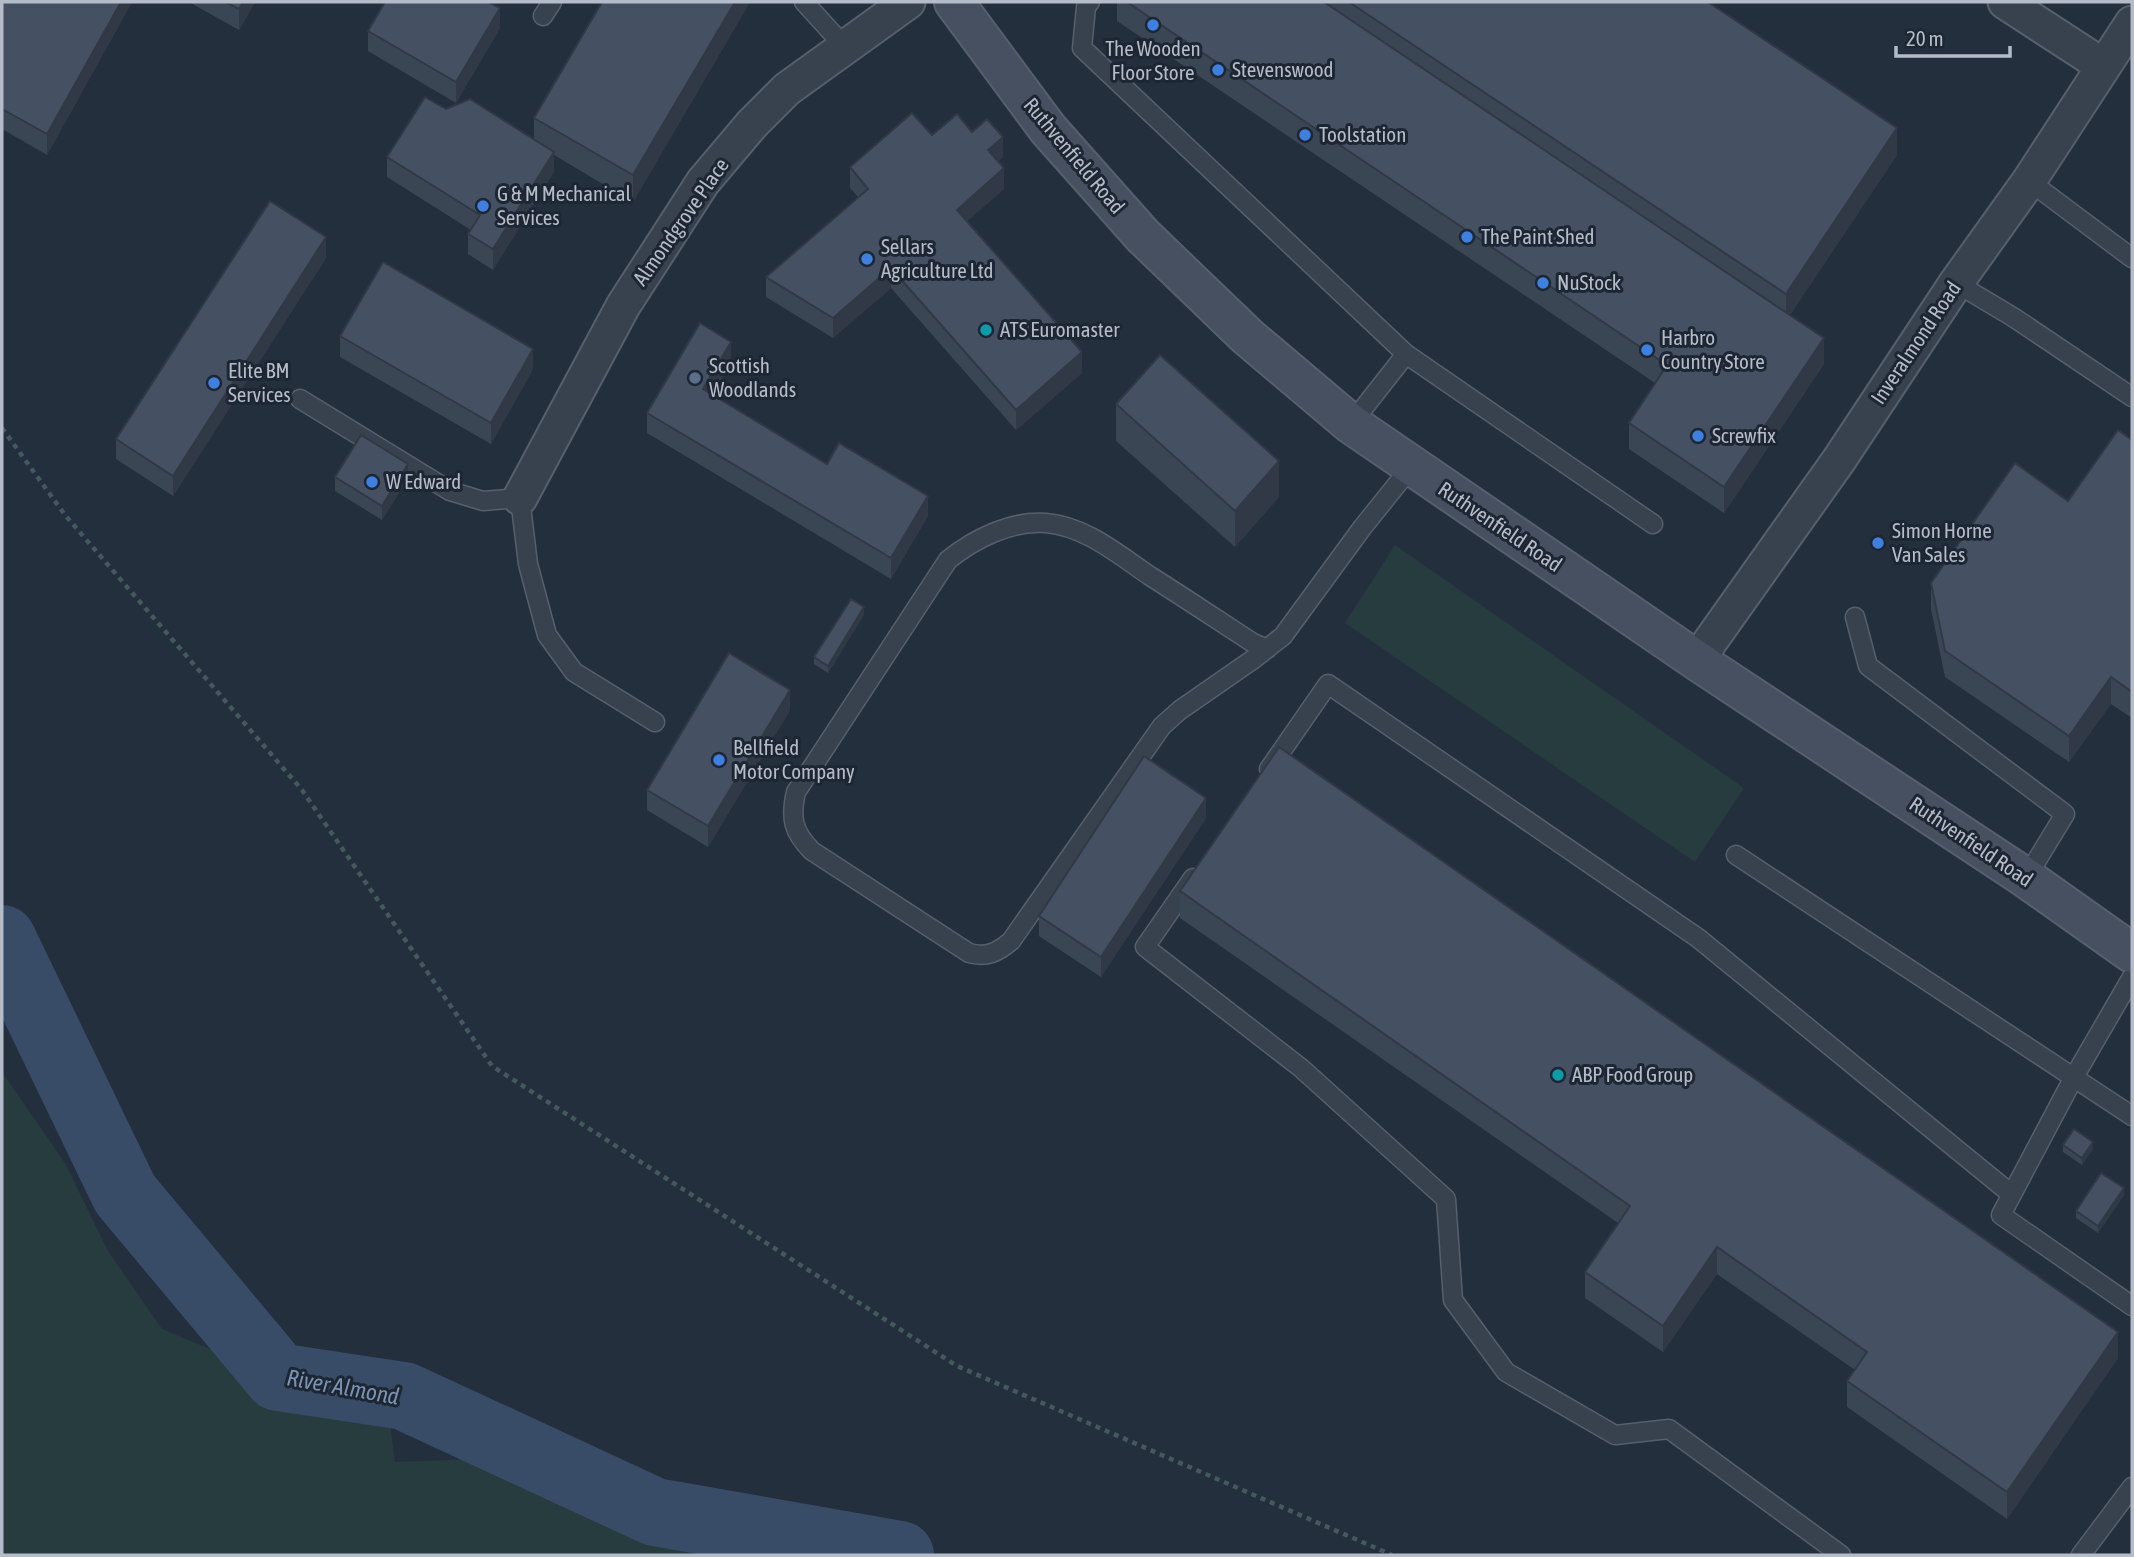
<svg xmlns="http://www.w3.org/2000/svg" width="2134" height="1557" viewBox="0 0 2134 1557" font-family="'Asap Condensed',sans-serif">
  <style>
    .green { fill: #263c3f }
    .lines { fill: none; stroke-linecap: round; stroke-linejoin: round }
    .river { stroke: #394c67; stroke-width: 68 }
    .lane-casing { stroke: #565f6c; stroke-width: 21 }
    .street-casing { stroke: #565f6c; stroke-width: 37 }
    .secondary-casing { stroke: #565f6c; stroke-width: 42 }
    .path { stroke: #44595c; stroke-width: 4.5; stroke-dasharray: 5 5; stroke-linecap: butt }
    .lane { stroke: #38414e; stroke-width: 18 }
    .street { stroke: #38414e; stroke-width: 33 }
    .secondary { stroke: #465061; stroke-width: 38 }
    .wall { fill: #3b4654 }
    .shaded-wall { fill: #303945 }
    .building { fill: #455162; stroke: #303945; stroke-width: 2 }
    .shop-dot { fill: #3f7fe0; stroke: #1d2633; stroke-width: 2.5 }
    .culture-dot { fill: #0f9aa8; stroke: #1d2633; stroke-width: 2.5 }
    .service-dot { fill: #5c6f8a; stroke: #1d2633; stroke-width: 2.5 }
    .labels { text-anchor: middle; stroke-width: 6; stroke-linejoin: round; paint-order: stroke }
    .poi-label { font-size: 21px; fill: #b4bcc9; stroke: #1d2633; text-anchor: start }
    .street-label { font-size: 21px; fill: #b4bcc9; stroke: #1d2633 }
    .water-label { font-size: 23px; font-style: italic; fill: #7c92b1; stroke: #1d2633 }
  </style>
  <rect width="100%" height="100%" fill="#242f3e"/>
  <!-- green -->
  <path class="green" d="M 1395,545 L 1744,788 L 1695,862 L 1345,623 Z
    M 2,1072 L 65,1163 L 108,1251 L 162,1329 L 278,1377 L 389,1414 L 395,1462 L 500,1458 L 699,1555 L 2,1555 Z"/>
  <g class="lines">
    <!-- river -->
    <path class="river" d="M 2,939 L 125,1194 L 278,1377 L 404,1396 L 655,1512 L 900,1555"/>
    <!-- lane casing -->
    <g class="lane-casing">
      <path id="lane" d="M 804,2 L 845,47
        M 1090,2 L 1086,7 L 1082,48 L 1406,354 L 1351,424
        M 543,16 L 552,2
        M 2029,181 L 2132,258
        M 1956,283 L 2013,317 L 2132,397
        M 1406,354 L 1653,524
        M 300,399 L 450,491 L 483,501 L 520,498 L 528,564 L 547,635 L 574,672 L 655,722
        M 1855,617 L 1868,666 L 2065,814 L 2026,878
        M 1267,649 L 1253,643 C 1219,621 1185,598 1150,576 C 1119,555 1085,526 1046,523 C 1012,520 974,539 948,560 L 796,792 C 790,818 793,832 812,851 L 969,953 C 987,958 998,952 1011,941 L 1162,726 L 1180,710 L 1255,658 L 1283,636 L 1362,528 L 1411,467
        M 1269,769 L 1328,684 L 1698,938 L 2010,1193
        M 1736,855 L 2132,1116
        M 1193,878 L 1145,947 L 1301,1068 L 1446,1199 L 1453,1300 L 1506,1372 L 1615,1435 L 1669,1429 L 1841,1555
        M 2132,977 L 2074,1077 L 2001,1215 L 2132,1306
        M 2081,1555 L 2132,1487"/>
    </g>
    <!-- street casing -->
    <g class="street-casing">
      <path id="street" d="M 2005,2 L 2088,56 L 2101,68
        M 520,498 L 623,306 L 703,182 L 752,124 L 787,89 L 908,2
        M 1699,662 L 1709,643 L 1839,460 L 1956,283 L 2029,181 L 2132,23"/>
    </g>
    <!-- secondary casing -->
    <g class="secondary-casing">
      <path id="secondary" d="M 954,2 L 1048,129 L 1143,236 L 1248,337 L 1351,424 L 1699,662 L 2026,878 L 2132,953"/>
    </g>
    <!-- path -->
    <path class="path" d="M 2,428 L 65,515 L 302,790 L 492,1066 L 957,1366 L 1392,1555"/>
    <!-- lane -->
    <use href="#lane" class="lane"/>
    <!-- street -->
    <use href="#street" class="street"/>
    <!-- secondary -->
    <use href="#secondary" class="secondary"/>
  </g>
  <!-- wall -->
  <path class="wall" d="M 2,2 L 132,2 L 47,155 L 2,129 Z
    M 189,2 L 255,2 L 239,30 Z
    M 750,2 L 633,202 L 554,155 L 554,172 L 493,270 L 468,254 L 468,234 L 471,230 L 387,177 L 387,157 L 534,140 L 534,118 Z
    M 1117,2 L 1708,2 L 1897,155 L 1790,315 L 1824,364 L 1724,513 L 1629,449 L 1629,423 L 1655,383 L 1117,21 Z
    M 500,28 L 456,103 L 368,51 L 368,31 Z
    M 932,135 L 1003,157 L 998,161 L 1004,189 L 967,221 L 1082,373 L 1016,430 L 891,288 L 833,338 L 766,297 L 766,277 L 858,197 L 850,188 L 850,167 Z
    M 326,258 L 173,496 L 116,459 L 116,439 Z
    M 340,336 L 533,369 L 491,444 L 340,357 Z
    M 731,362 L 712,395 L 827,464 L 928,516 L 891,579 L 647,433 L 647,413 Z
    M 1116,404 L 1279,497 L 1235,547 L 1116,441 Z
    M 2132,440 L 2132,718 L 2111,704 L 2069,762 L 1945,677 L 1931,609 L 1931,583 L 2068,501 Z
    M 335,477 L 408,478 L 382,520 L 335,491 Z
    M 864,615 L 828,673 L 814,664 L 814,657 Z
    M 790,710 L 708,847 L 647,810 L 647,790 Z
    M 1206,818 L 1101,977 L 1039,936 L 1039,916 Z
    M 1180,891 L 2118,1358 L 2007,1519 L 1847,1407 L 1847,1381 L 1855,1370 L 1717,1274 L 1663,1352 L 1585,1298 L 1585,1272 L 1618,1223 L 1180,918 Z
    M 2063,1145 L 2093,1149 L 2082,1165 L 2063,1152 Z
    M 2124,1195 L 2098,1233 L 2076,1218 L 2076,1211 Z"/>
  <!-- shaded-wall -->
  <path class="shaded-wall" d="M 121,2 L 132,2 L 47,155 L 47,134 Z
    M 243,2 L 255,2 L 239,30 L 239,9 Z
    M 735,2 L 750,2 L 633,202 L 633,175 Z
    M 500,8 L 500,28 L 456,103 L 456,82 Z
    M 1897,128 L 1897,155 L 1786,321 L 1786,294 Z
    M 1003,137 L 1003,157 L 988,170 L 988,150 Z
    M 554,152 L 554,172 L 493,270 L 493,249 Z
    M 1004,168 L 1004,189 L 957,230 L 957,210 Z
    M 326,237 L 326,258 L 173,496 L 173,476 Z
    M 891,268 L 891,288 L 833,338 L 833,318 Z
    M 1824,338 L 1824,364 L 1724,513 L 1724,487 Z
    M 731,342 L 731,362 L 703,410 L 703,389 Z
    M 533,349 L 533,369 L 491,444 L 491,423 Z
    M 1082,352 L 1082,373 L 1016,430 L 1016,410 Z
    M 1279,461 L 1279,497 L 1235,547 L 1235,511 Z
    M 408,464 L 408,478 L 382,520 L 382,506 Z
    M 928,496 L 928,516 L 891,579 L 891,558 Z
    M 864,607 L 864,615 L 828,673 L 828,666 Z
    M 2111,677 L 2111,704 L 2069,762 L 2069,736 Z
    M 790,690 L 790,710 L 708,847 L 708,826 Z
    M 1206,798 L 1206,818 L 1101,977 L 1101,957 Z
    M 2093,1142 L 2093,1149 L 2082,1165 L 2082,1158 Z
    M 2124,1188 L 2124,1195 L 2098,1233 L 2098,1226 Z
    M 1717,1247 L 1717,1274 L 1663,1352 L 1663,1326 Z
    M 2118,1332 L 2118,1358 L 2007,1519 L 2007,1492 Z"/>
  <!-- building -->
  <path class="building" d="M 2,2 L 121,2 L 47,134 L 2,109 Z
    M 225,2 L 243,2 L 239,9 Z
    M 385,2 L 489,2 L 500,8 L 456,82 L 368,31 Z
    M 602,2 L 735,2 L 633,175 L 534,118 Z
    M 1127,2 L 1324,2 L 1824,338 L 1724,487 L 1629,423 L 1667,365 Z
    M 1349,2 L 1708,2 L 1897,128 L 1786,294 Z
    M 425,97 L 446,109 L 470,99 L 554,152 L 493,249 L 468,234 L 480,215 L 387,157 Z
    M 912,113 L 932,135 L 957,114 L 972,132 L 987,119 L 1003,137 L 988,150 L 1004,168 L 957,210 L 1082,352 L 1016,410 L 891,268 L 833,318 L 766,277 L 868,189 L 850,167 Z
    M 270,201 L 326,237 L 173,476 L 116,439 Z
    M 383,262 L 533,349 L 491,423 L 340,336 Z
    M 700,323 L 731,342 L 703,389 L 827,464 L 839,443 L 928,496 L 891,558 L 647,413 Z
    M 1160,355 L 1279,461 L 1235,511 L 1116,404 Z
    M 2118,430 L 2132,440 L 2132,692 L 2111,677 L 2069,736 L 1945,651 L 1931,583 L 2015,463 L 2068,501 Z
    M 361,435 L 408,464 L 382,506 L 335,477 Z
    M 851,599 L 864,607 L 828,666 L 814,657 Z
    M 729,653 L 790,690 L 708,826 L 647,790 Z
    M 1279,747 L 2118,1332 L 2007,1492 L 1847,1381 L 1867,1352 L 1717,1247 L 1663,1326 L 1585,1272 L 1630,1206 L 1180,891 Z
    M 1144,756 L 1206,798 L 1101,957 L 1039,916 Z
    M 2074,1129 L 2093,1142 L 2082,1158 L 2063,1145 Z
    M 2101,1173 L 2124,1188 L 2098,1226 L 2076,1211 Z"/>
  <!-- markers -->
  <g class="shop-dot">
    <circle cx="1153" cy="25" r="7"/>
    <circle cx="1218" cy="70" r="7"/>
    <circle cx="1305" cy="135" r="7"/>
    <circle cx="483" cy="206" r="7"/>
    <circle cx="1467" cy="237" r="7"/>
    <circle cx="867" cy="259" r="7"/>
    <circle cx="1543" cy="283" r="7"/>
    <circle cx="1647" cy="350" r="7"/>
    <circle cx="214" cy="383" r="7"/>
    <circle cx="1698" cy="436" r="7"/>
    <circle cx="372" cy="482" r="7"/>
    <circle cx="1878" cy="543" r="7"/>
    <circle cx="719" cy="760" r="7"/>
  </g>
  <g class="culture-dot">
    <circle cx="986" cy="330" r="7"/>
    <circle cx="1558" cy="1075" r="7"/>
  </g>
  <circle class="service-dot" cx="695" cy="378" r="7"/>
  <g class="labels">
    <!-- poi labels -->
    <g class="poi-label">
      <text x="1153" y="56" text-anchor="middle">The Wooden<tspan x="1153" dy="24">Floor Store</tspan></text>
      <text x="1232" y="77">Stevenswood</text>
      <text x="1319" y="142">Toolstation</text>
      <text x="497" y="201">G &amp; M Mechanical<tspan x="497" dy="24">Services</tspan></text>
      <text x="1481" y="244">The Paint Shed</text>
      <text x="881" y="254">Sellars<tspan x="881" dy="24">Agriculture Ltd</tspan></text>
      <text x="1557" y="290">NuStock</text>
      <text x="1000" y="337">ATS Euromaster</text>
      <text x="1661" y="345">Harbro<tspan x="1661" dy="24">Country Store</tspan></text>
      <text x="709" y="373">Scottish<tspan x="709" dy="24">Woodlands</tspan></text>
      <text x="228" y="378">Elite BM<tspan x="228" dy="24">Services</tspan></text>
      <text x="1712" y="443">Screwfix</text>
      <text x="386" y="489">W Edward</text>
      <text x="1892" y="538">Simon Horne<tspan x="1892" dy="24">Van Sales</tspan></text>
      <text x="733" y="755">Bellfield<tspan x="733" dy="24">Motor Company</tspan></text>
      <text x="1572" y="1082">ABP Food Group</text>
    </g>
    <!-- street labels -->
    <g class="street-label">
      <text transform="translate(1074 156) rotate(50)" y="7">Ruthvenfield Road</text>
      <text transform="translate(681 222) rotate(-55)" y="7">Almondgrove Place</text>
      <text transform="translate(1916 343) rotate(-56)" y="7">Inveralmond Road</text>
      <text transform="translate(1500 527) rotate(34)" y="7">Ruthvenfield Road</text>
      <text transform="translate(1971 842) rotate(34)" y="7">Ruthvenfield Road</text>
    </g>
    <!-- water labels -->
    <g class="water-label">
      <text transform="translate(343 1387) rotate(10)" y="8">River Almond</text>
    </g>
  </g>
  <!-- border -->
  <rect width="2134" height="1557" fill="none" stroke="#b4bcc9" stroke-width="7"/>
  <!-- scale -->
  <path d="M1896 46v10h114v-10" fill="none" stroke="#b4bcc9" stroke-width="3.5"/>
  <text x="1906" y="46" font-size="21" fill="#b4bcc9" stroke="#1d2633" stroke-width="5" paint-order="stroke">20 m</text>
</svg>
